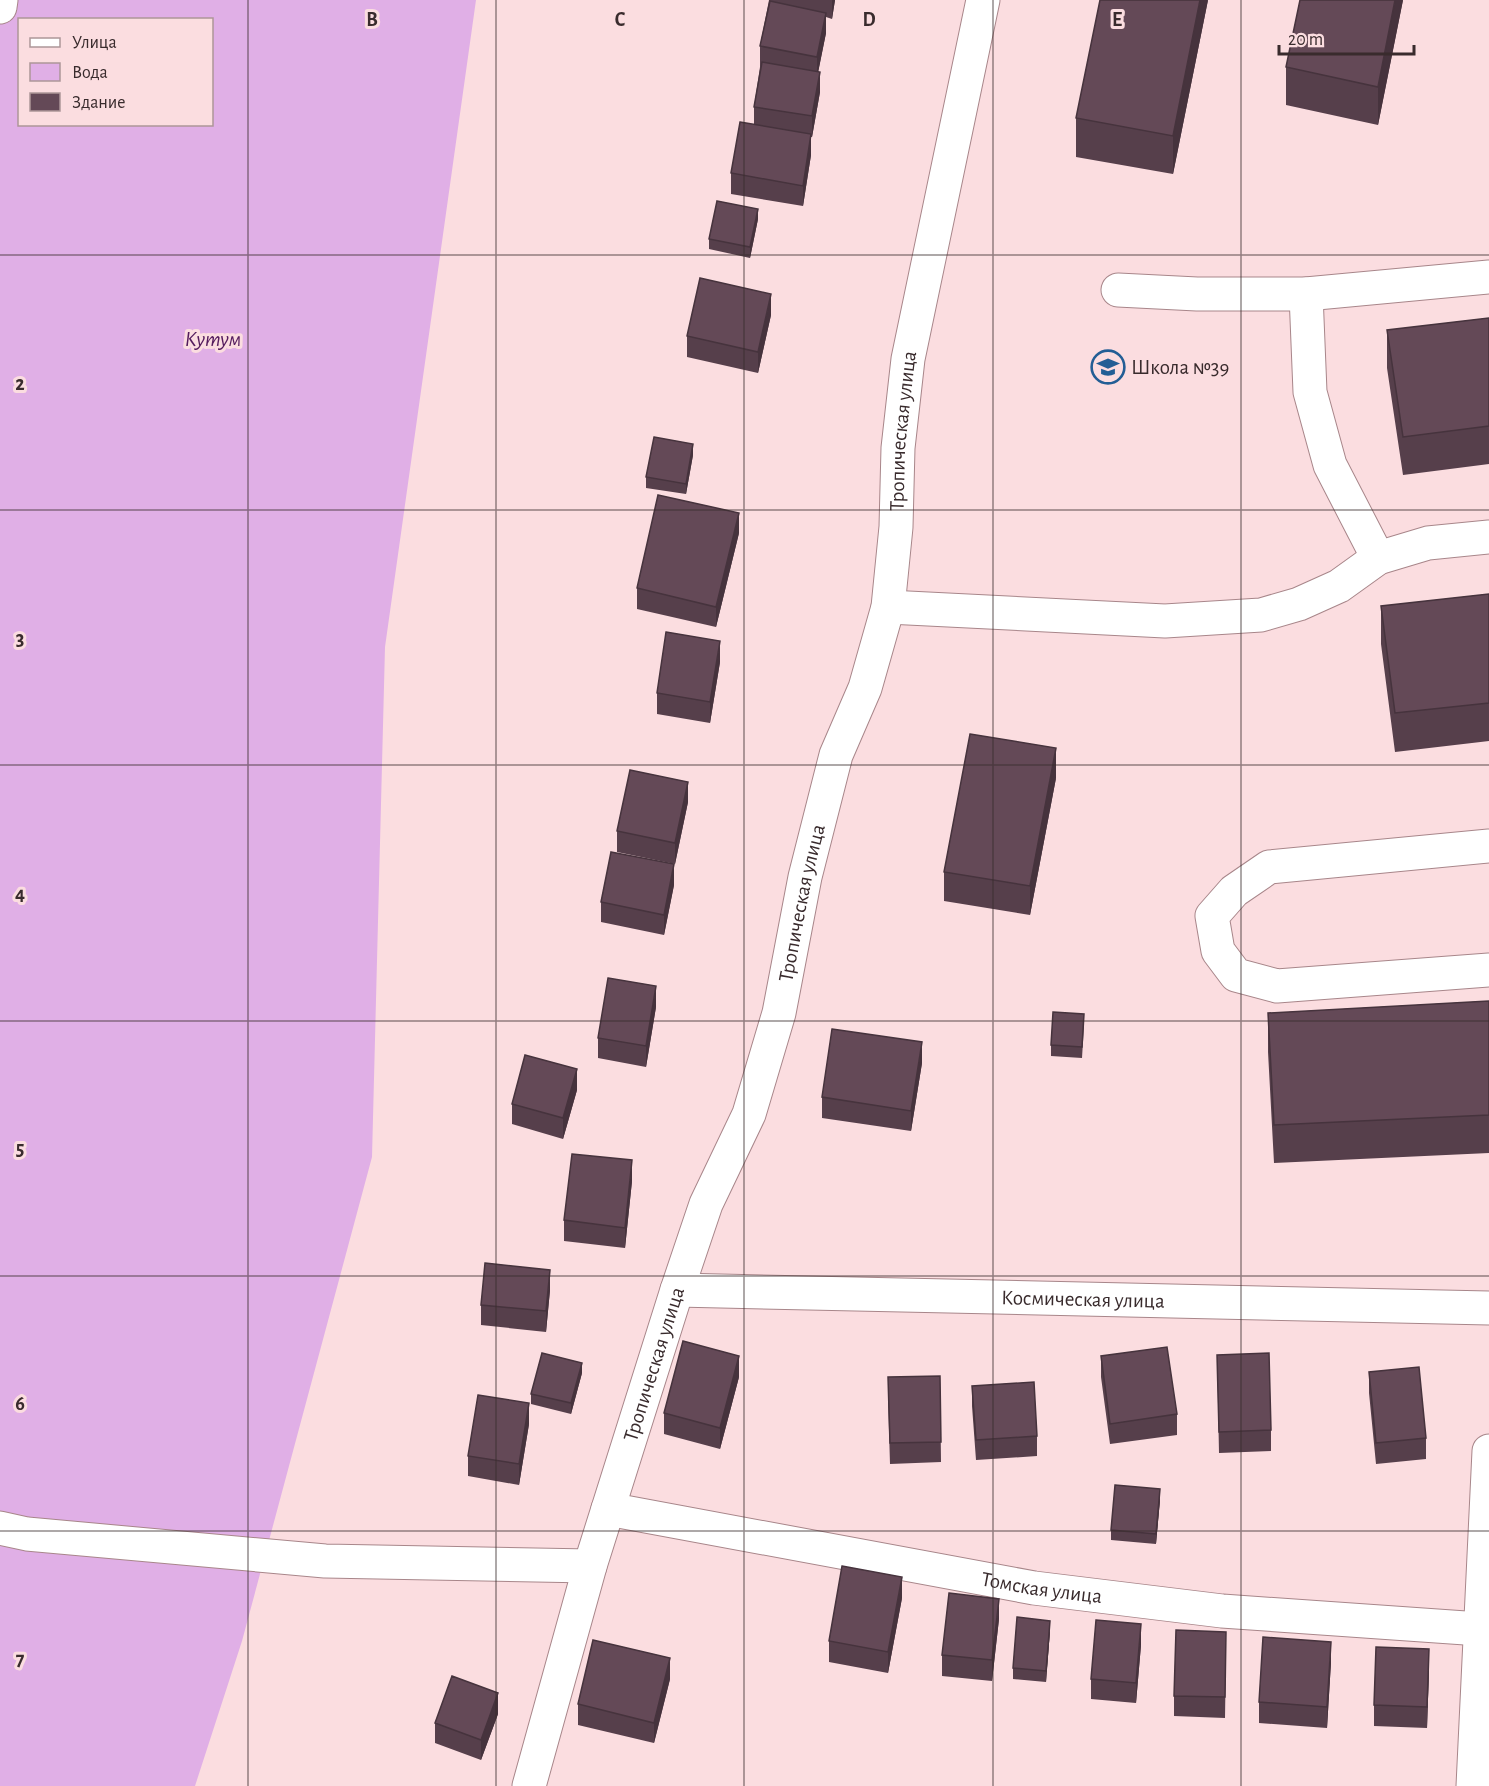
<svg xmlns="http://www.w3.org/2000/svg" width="1489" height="1786" viewBox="0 0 1489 1786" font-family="'Alegreya Sans',sans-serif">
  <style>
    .water { fill: #e0afe6; fill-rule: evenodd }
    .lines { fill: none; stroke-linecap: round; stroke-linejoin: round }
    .minor-casing { stroke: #a8868a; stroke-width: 35 }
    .minor { stroke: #fff; stroke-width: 33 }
    .wall { fill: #563f4b }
    .shaded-wall { fill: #46333d }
    .building { fill: #644957; stroke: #46333d; stroke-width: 1.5 }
    .grid { fill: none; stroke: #392b2d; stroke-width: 1.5; stroke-opacity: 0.55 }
    .labels { text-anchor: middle; stroke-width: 6; stroke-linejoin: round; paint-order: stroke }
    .poi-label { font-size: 21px; fill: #392b2d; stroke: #fbdde0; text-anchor: start }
    .street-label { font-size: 21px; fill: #392b2d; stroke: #fbdde0 }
    .water-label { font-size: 22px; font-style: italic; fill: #541b5d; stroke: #fbdde0 }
    .grid-label { font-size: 20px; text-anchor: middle; font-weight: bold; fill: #392b2d; stroke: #fbdde0; stroke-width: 6; stroke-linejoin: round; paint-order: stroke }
  </style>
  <rect width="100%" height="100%" fill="#fbdde0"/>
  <!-- water -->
  <path class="water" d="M 0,0 L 476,0 L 385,647 L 372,1157 L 242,1641 L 195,1786 L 0,1786 ZM 20,20 L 212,20 L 212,124 L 20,124 Z"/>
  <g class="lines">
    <!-- minor casing -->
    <g class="minor-casing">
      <g id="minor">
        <path d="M 0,7 L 1,0"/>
        <path d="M 1118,290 L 1197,294 L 1306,294 L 1489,277"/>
        <path d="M 1306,294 L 1310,392 L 1330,465 L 1378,558"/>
        <path d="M 888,607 L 1165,621 L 1261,615 L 1299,604 L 1339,586 L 1378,558 L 1428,543 L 1489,537"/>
        <path d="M 1489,846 L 1269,867 L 1234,891 L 1212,916 L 1218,951 L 1236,975 L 1277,986 L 1489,970"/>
        <path id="s1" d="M 677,1290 L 1489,1308"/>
        <path id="s2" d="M 608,1509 L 1034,1588 L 1222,1611 L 1480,1629"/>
        <path d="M 0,1528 L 27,1534 L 325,1561 L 590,1566"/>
        <path id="s3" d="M 529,1786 L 590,1566 L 677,1290 L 706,1204 L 749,1114 L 779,1013 L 805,877 L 836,755 L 865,688 L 888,607 L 896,527 L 898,448 L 908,359 L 983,0"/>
        <path d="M 1473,1786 L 1489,1451"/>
      </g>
    </g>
    <!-- minor -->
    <use href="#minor" class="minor"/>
  </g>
  <!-- wall -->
  <path class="wall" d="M 769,0 L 835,0 L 832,19 L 826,17 L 826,33 L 818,72 L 820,92 L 812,137 L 811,137 L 811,155 L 803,206 L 731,194 L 731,173 L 754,125 L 754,107 L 760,67 L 760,46 Z
    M 1208,0 L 1173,174 L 1076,157 L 1076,118 Z
    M 1403,0 L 1378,125 L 1286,105 L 1286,67 Z
    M 758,219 L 750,258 L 709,249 L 709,239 Z
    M 771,315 L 758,373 L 687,357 L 687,336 Z
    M 1489,318 L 1489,464 L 1403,475 L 1387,368 L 1387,330 Z
    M 693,455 L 686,494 L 646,488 L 646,477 Z
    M 739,533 L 716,627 L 637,609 L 637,588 Z
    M 1489,594 L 1489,741 L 1395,752 L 1381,644 L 1381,606 Z
    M 720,662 L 710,723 L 657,714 L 657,693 Z
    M 1056,778 L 1030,915 L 944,901 L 944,872 Z
    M 688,802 L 675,864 L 617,852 L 617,831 Z
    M 674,885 L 664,935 L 601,922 L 601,902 Z
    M 1489,1001 L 1489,1153 L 1274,1163 L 1268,1052 L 1268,1013 Z
    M 656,1007 L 646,1067 L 598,1058 L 598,1038 Z
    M 1084,1025 L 1082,1058 L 1051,1056 L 1051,1045 Z
    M 922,1063 L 911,1131 L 822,1118 L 822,1097 Z
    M 577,1090 L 563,1139 L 512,1124 L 512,1104 Z
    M 632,1181 L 625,1248 L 564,1241 L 564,1220 Z
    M 550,1290 L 546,1332 L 481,1325 L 481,1305 Z
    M 1217,1355 L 1271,1430 L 1271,1451 L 1219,1453 Z
    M 1101,1356 L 1177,1414 L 1177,1435 L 1110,1444 L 1101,1377 Z
    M 1369,1372 L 1426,1438 L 1426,1459 L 1376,1464 L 1369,1393 Z
    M 582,1373 L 571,1414 L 531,1404 L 531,1394 Z
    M 940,1376 L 941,1462 L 890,1464 L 888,1398 Z
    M 739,1377 L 720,1449 L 664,1434 L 664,1413 Z
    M 972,1386 L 1037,1436 L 1037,1456 L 976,1460 L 972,1406 Z
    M 529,1424 L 519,1485 L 468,1476 L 468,1456 Z
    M 1160,1500 L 1156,1544 L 1111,1540 L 1111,1530 Z
    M 902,1598 L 888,1673 L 829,1662 L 829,1641 Z
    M 999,1619 L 992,1681 L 942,1676 L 942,1655 Z
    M 1050,1631 L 1046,1682 L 1013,1679 L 1013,1668 Z
    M 1141,1645 L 1136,1703 L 1091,1699 L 1091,1679 Z
    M 1226,1652 L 1225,1718 L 1174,1716 L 1174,1696 Z
    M 1331,1662 L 1327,1728 L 1259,1723 L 1259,1702 Z
    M 1429,1669 L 1427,1728 L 1374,1726 L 1374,1705 Z
    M 670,1679 L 654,1743 L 578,1725 L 578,1704 Z
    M 498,1714 L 481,1760 L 435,1743 L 435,1723 Z"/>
  <!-- shaded-wall -->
  <path class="shaded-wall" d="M 832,0 L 835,0 L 832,19 Z
    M 1200,0 L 1208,0 L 1173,174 L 1173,136 Z
    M 1395,0 L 1403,0 L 1378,125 L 1378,87 Z
    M 826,13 L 826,33 L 817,78 L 817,57 Z
    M 820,72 L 820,92 L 812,137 L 812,116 Z
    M 811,134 L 811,155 L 803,206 L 803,186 Z
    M 758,209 L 758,219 L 750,258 L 750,247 Z
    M 771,294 L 771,315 L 758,373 L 758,352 Z
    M 693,444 L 693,455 L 686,494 L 686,484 Z
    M 739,513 L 739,533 L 716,627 L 716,607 Z
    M 720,641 L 720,662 L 710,723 L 710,702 Z
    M 1056,748 L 1056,778 L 1030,915 L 1030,886 Z
    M 688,782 L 688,802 L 675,864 L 675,843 Z
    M 674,864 L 674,885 L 664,935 L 664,915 Z
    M 656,986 L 656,1007 L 646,1067 L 646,1046 Z
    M 922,1042 L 922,1063 L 911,1131 L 911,1111 Z
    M 577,1069 L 577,1090 L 563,1139 L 563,1118 Z
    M 632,1160 L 632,1181 L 625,1248 L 625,1228 Z
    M 550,1270 L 550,1290 L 546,1332 L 546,1311 Z
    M 739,1356 L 739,1377 L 720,1449 L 720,1428 Z
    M 582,1363 L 582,1373 L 571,1414 L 571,1403 Z
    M 529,1403 L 529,1424 L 519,1485 L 519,1464 Z
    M 1160,1489 L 1160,1500 L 1156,1544 L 1156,1534 Z
    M 902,1577 L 902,1598 L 888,1673 L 888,1652 Z
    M 999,1599 L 999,1619 L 992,1681 L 992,1660 Z
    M 1050,1621 L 1050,1631 L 1046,1682 L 1046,1671 Z
    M 1141,1624 L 1141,1645 L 1136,1703 L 1136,1683 Z
    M 1331,1642 L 1331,1662 L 1327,1728 L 1327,1707 Z
    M 1429,1649 L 1429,1669 L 1427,1728 L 1427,1707 Z
    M 670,1658 L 670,1679 L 654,1743 L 654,1723 Z
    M 498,1693 L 498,1714 L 481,1760 L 481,1740 Z"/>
  <!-- building -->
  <path class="building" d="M 1100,0 L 1200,0 L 1173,136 L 1076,118 Z
    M 1300,0 L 1395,0 L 1378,87 L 1286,67 Z
    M 770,1 L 826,13 L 817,57 L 760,46 Z
    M 762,62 L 820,72 L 812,116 L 754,107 Z
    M 740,122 L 811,134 L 803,186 L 731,173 Z
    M 717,201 L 758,209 L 750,247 L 709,239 Z
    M 700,278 L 771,294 L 758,352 L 687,336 Z
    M 1489,318 L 1489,426 L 1403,437 L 1387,330 Z
    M 654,437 L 693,444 L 686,484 L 646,477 Z
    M 658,495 L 739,513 L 716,607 L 637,588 Z
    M 1489,594 L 1489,703 L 1395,713 L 1381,606 Z
    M 666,632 L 720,641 L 710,702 L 657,693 Z
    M 970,734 L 1056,748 L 1030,886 L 944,872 Z
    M 630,770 L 688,782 L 675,843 L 617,831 Z
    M 611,852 L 674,864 L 664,915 L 601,902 Z
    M 608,978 L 656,986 L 646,1046 L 598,1038 Z
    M 1489,1001 L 1489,1115 L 1274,1125 L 1268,1013 Z
    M 1053,1012 L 1084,1014 L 1082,1047 L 1051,1045 Z
    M 832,1029 L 922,1042 L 911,1111 L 822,1097 Z
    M 525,1055 L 577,1069 L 563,1118 L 512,1104 Z
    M 572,1154 L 632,1160 L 625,1228 L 564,1220 Z
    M 485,1263 L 550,1270 L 546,1311 L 481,1305 Z
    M 683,1341 L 739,1356 L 720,1428 L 664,1413 Z
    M 1167,1347 L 1177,1414 L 1110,1424 L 1101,1356 Z
    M 542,1353 L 582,1363 L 571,1403 L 531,1394 Z
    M 1269,1353 L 1271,1430 L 1219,1432 L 1217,1355 Z
    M 1419,1367 L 1426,1438 L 1376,1443 L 1369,1372 Z
    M 940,1376 L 941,1442 L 890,1443 L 888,1377 Z
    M 1034,1382 L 1037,1436 L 976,1440 L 972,1386 Z
    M 478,1395 L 529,1403 L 519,1464 L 468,1456 Z
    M 1115,1485 L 1160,1489 L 1156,1534 L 1111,1530 Z
    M 842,1566 L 902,1577 L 888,1652 L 829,1641 Z
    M 949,1593 L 999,1599 L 992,1660 L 942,1655 Z
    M 1017,1617 L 1050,1621 L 1046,1671 L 1013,1668 Z
    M 1096,1620 L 1141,1624 L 1136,1683 L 1091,1679 Z
    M 1176,1630 L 1226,1632 L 1225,1697 L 1174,1696 Z
    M 1263,1637 L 1331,1642 L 1327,1707 L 1259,1702 Z
    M 593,1640 L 670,1658 L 654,1723 L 578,1704 Z
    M 1376,1647 L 1429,1649 L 1427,1707 L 1374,1705 Z
    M 452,1676 L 498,1693 L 481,1740 L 435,1723 Z"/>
  <!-- grid -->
  <path class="grid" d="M 248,0 L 248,1786M 496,0 L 496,1786M 744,0 L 744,1786M 993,0 L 993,1786M 1241,0 L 1241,1786M 0,255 L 1489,255M 0,510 L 1489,510M 0,765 L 1489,765M 0,1021 L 1489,1021M 0,1276 L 1489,1276M 0,1531 L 1489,1531"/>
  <!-- icons -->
  <defs>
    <g id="school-ring" transform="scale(1.725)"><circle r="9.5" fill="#fbdde0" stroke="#235e95" stroke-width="1.5"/><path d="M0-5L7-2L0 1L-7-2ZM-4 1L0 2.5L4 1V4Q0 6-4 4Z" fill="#235e95"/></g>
  </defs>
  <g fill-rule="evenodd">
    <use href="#school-ring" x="1108" y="367"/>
  </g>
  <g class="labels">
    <!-- poi labels -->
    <g class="poi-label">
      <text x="1131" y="374">Школа №39</text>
    </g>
    <!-- street labels -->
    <g class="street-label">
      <text dy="7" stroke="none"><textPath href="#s3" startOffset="1412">Тропическая улица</textPath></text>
      <text dy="7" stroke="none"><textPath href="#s3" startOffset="926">Тропическая улица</textPath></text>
      <text dy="7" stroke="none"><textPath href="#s1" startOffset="406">Космическая улица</textPath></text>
      <text dy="7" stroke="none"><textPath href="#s3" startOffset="440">Тропическая улица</textPath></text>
      <text dy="7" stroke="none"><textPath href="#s2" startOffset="441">Томская улица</textPath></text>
    </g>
    <!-- water labels -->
    <g class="water-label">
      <text x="213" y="346">Кутум</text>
    </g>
  </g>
  <g class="grid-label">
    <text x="372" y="26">B</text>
    <text x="620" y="26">C</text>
    <text x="869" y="26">D</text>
    <text x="1117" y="26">E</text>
    <text x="20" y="390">2</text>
    <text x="20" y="645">3</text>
    <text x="20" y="900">4</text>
    <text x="20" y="1155">5</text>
    <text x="20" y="1410">6</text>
    <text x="20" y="1665">7</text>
  </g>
  <!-- legend -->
  <rect x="18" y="18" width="195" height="108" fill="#fbdde0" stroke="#ad9698" stroke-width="1.5"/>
  <rect x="30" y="38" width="30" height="9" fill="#ffffff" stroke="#ad9698" stroke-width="1.5"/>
  <text x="72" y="48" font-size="18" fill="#392b2d">Улица</text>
  <rect x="30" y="63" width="30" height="18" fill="#e0afe6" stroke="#ad9698" stroke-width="1.5"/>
  <text x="72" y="78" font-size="18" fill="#392b2d">Вода</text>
  <rect x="30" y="93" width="30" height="18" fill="#644957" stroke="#ad9698" stroke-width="1.5"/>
  <text x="72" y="108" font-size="18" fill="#392b2d">Здание</text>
  <!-- scale -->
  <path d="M1279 45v9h135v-9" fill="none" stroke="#392b2d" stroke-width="3"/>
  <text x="1288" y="45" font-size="18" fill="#392b2d" stroke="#fbdde0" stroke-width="4.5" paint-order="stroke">20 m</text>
</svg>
